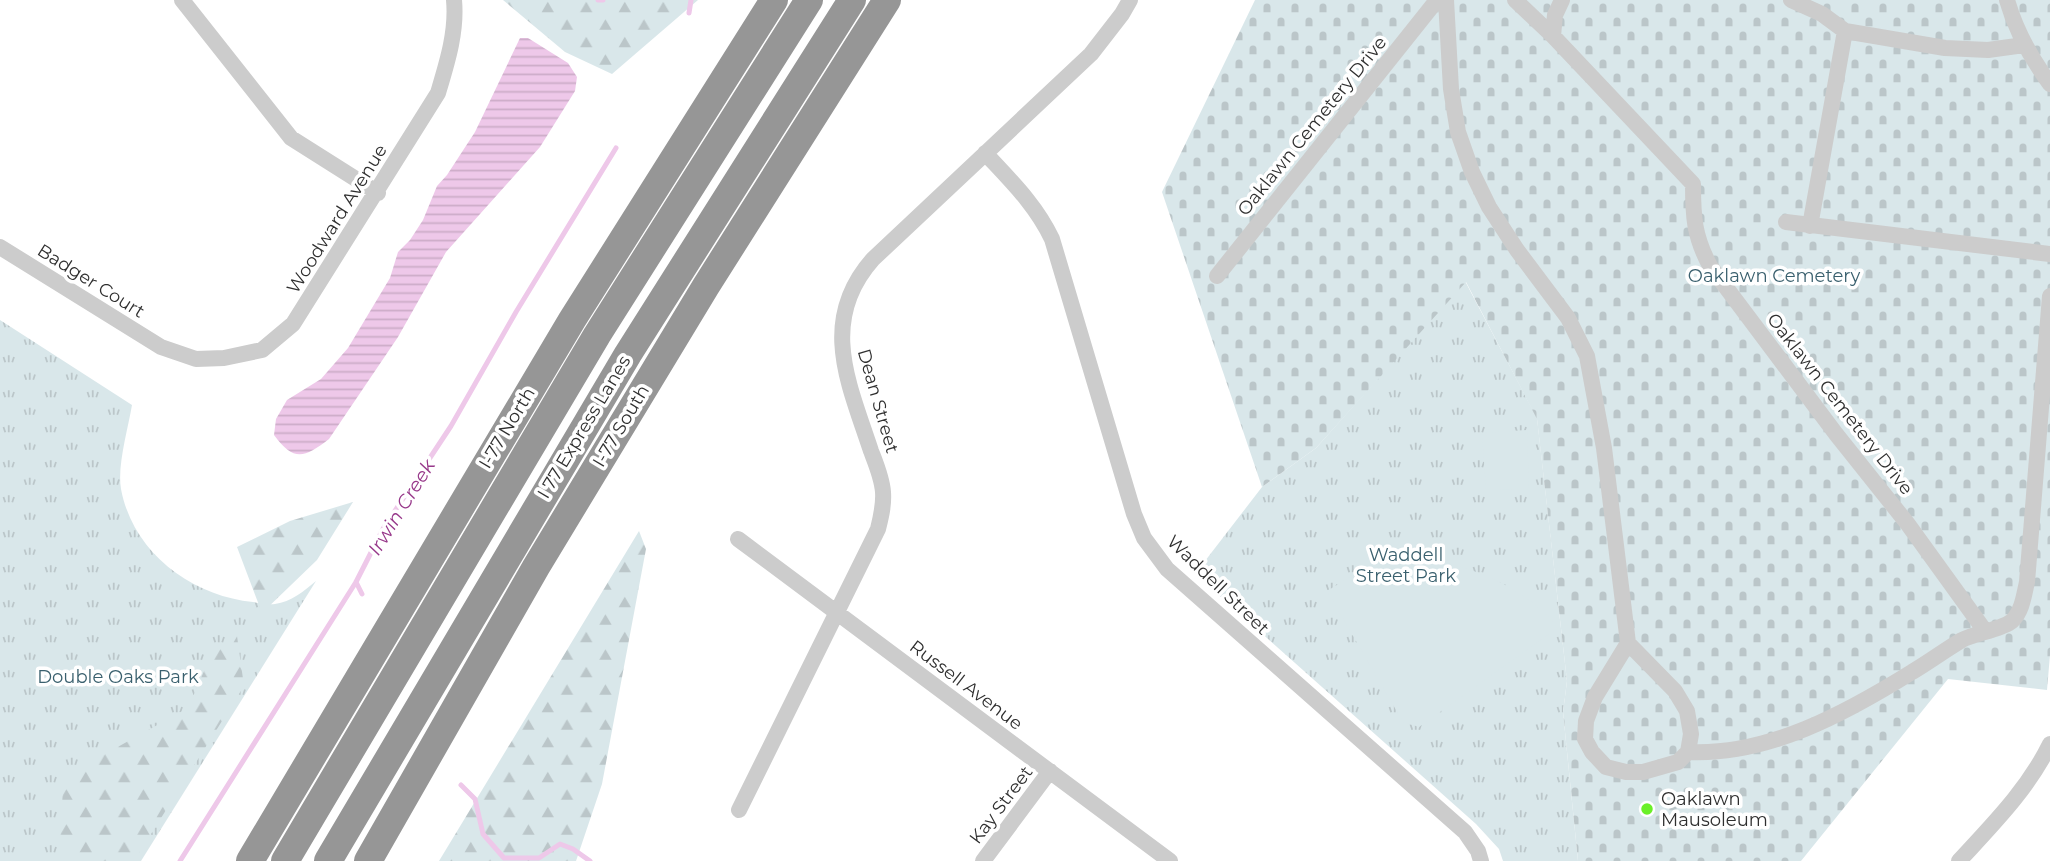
<svg xmlns="http://www.w3.org/2000/svg" width="2050" height="861" viewBox="0 0 2050 861" font-family="Montserrat,sans-serif">
  <style>
    .grass { fill: url(#grass-tufts) }
    .forest { fill: url(#forest-firs) }
    .cemetery { fill: url(#cemetery-stones) }
    .garden { fill: #d9e7ea }
    .water { fill: url(#water-rules) }
    .lines { fill: none; stroke-linecap: round; stroke-linejoin: round }
    .stream { stroke: #eec8e9; stroke-width: 5 }
    .minor { stroke: #ccc; stroke-width: 16 }
    .motorway { stroke: #969696; stroke-width: 28 }
    .poi-dot { fill: #6af028; stroke: #fff; stroke-width: 2.5 }
    .labels { text-anchor: middle; stroke-width: 7; stroke-linejoin: round; paint-order: stroke }
    .street-label { font-size: 18px; fill: #2f2f2f; stroke: #fff }
    .park-label { font-size: 18px; fill: #3a606e; stroke: #fff }
    .poi-label { font-size: 18px; fill: #2f2f2f; stroke: #fff; text-anchor: start }
    .water-label { font-size: 19px; font-style: italic; fill: #97388a; stroke: #fff }
  </style>
  <defs>
    <pattern id="grass-tufts" width="24" height="20" patternUnits="userSpaceOnUse" patternTransform="scale(1.75)"><rect width="24" height="20" fill="#d9e7ea"/><path d="M3 7l-1-3M5 7V3M7 7l1-3M15 17l-1-3M17 17v-4M19 17l1-3" fill="none" stroke="#bbc6c9"/></pattern>
    <pattern id="forest-firs" width="22" height="20" patternUnits="userSpaceOnUse" patternTransform="scale(1.75)"><rect width="22" height="20" fill="#d9e7ea"/><path d="M5 1l3.5 6h-7zM16 11l3.5 6h-7z" fill="#bbc6c9"/></pattern>
    <pattern id="cemetery-stones" width="16" height="16" patternUnits="userSpaceOnUse" patternTransform="scale(1.75)"><rect width="16" height="16" fill="#d9e7ea"/><path d="M2 7V4a2 2 0 0 1 4 0v3zM10 15v-3a2 2 0 0 1 4 0v3z" fill="#bbc6c9"/></pattern>
    <pattern id="water-rules" width="6" height="5" patternUnits="userSpaceOnUse" patternTransform="scale(1.75)"><rect width="6" height="5" fill="#eec8e9"/><path d="M0 2.5h6" fill="none" stroke="#ccacc8"/></pattern>
  </defs>
  <rect width="100%" height="100%" fill="#fff"/>
  <!-- grass -->
  <path class="grass" d="M 1465,281 L 1537,418 L 1567,681 L 1563,712 L 1578,861 L 1503,861 L 1499,849 L 1476,824 L 1195,574 L 1262,487 L 1316,448 Z
    M 0,320 L 132,405 C 128,429 117,466 121,489 C 133,553 192,596 253,602 C 260,603 268,605 275,604 C 291,602 304,591 316,581 L 141,861 L 0,861 Z"/>
  <!-- forest -->
  <path class="forest" d="M 503,0 L 698,0 L 612,74 L 565,52 Z
    M 353,502 L 317,560 L 262,613 L 237,547 L 290,521 Z
    M 639,531 L 646,549 L 602,784 L 576,861 L 439,861 Z
    M 237,636 L 244,686 L 134,861 L 81,861 L 60,842 L 63,788 L 96,759 L 188,708 L 214,648 Z"/>
  <!-- cemetery -->
  <path class="cemetery" d="M 1255,0 L 2050,0 L 2050,655 L 2047,690 L 1948,679 L 1801,861 L 1578,861 L 1563,712 L 1567,681 L 1537,419 L 1466,282 L 1316,448 L 1262,487 L 1162,192 Z"/>
  <!-- garden -->
  <path class="garden" d="M 1527,430 L 1529,489 L 1486,490 L 1482,433 Z
    M 1402,554 C 1456,561 1516,580 1553,622 L 1549,634 L 1419,727 L 1403,722 L 1327,591 L 1368,566 Z"/>
  <!-- water -->
  <path class="water" d="M 520,38 L 528,38 L 568,63 L 577,77 L 575,91 L 540,147 L 446,252 L 398,337 L 329,439 C 304,458 294,462 274,435 L 276,419 L 287,400 L 321,379 L 348,348 L 390,278 L 398,252 L 410,240 L 423,220 L 437,186 L 447,175 L 475,132 Z"/>
  <g class="lines">
    <!-- stream -->
    <path class="stream" d="M 598,0 L 603,0
      M 689,13 L 691,0
      M 356,582 L 362,594
      M 461,785 L 475,799 L 483,834 L 504,858 L 539,858 L 560,844 L 573,849 L 590,861
      M 180,861 L 356,582 L 383,529 L 451,426 L 516,312 L 616,148"/>
    <!-- minor -->
    <path class="minor" d="M 182,0 L 291,138 L 378,193
      M 1446,0 L 1451,89 L 1458,132 L 1472,172 L 1489,207 L 1517,250 L 1568,318 L 1587,356 L 1604,448 L 1628,643 L 1595,697 L 1586,721 L 1585,739 L 1592,752 L 1606,767 L 1626,772 L 1643,772 L 1678,762 L 1688,752 L 1691,734 L 1687,711 L 1675,691 L 1628,643
      M 1515,0 L 1553,36 L 1693,184 C 1693,217 1694,236 1710,266 L 1836,434 L 1907,523 L 1985,631
      M 1791,0 L 1822,14 L 1845,31 L 1810,226
      M 2007,0 C 2016,32 2031,58 2050,84
      M 1845,31 L 1945,48 L 1988,50 L 2024,45
      M 1553,36 L 1555,15 L 1562,0
      M 985,153 C 1011,181 1036,205 1052,239 L 1134,514 L 1144,538 L 1167,569 L 1465,832 L 1478,851 L 1481,861
      M 1786,222 L 2050,254
      M 0,247 L 161,347 L 196,359 L 224,358 L 262,350 L 293,324 L 438,93 C 447,63 457,32 454,0
      M 1217,276 L 1437,0
      M 738,539 L 1170,861
      M 1688,752 C 1768,756 1846,713 1912,672 C 1929,662 1945,650 1962,640 C 1975,633 2001,630 2012,621 C 2022,612 2024,595 2027,582 L 2050,296
      M 739,810 L 878,529 C 881,517 884,505 883,492 C 882,478 876,464 871,451 C 849,384 818,321 873,259 L 1091,54 L 1122,14 L 1130,0
      M 983,861 L 1050,771
      M 1959,861 C 1993,824 2028,789 2050,744"/>
    <!-- motorway -->
    <path class="motorway" d="M 250,861 L 572,320 L 774,0
      M 285,861 L 597,335 L 809,0
      M 328,861 L 628,354 L 852,0
      M 368,861 L 536,567 L 706,286 L 887,0"/>
  </g>
  <!-- markers -->
  <circle class="poi-dot" cx="1647" cy="809" r="7"/>
  <g class="labels">
    <!-- street labels -->
    <g class="street-label">
      <text transform="translate(1312 126) rotate(-51)" y="6">Oaklawn Cemetery Drive</text>
      <text transform="translate(337 219) rotate(-58)" y="6">Woodward Avenue</text>
      <text transform="translate(91 281) rotate(32)" y="6">Badger Court</text>
      <text transform="translate(878 401) rotate(74)" y="6">Dean Street</text>
      <text transform="translate(1840 404) rotate(52)" y="6">Oaklawn Cemetery Drive</text>
      <text transform="translate(621 426) rotate(-59)" y="6">I-77 South</text>
      <text transform="translate(584 427) rotate(-59)" y="6">I 77 Express Lanes</text>
      <text transform="translate(507 428) rotate(-59)" y="6">I-77 North</text>
      <text transform="translate(1218 585) rotate(44)" y="6">Waddell Street</text>
      <text transform="translate(966 685) rotate(37)" y="6">Russell Avenue</text>
      <text transform="translate(1001 805) rotate(-53)" y="6">Kay Street</text>
    </g>
    <!-- park labels -->
    <g class="park-label">
      <text x="1774" y="282">Oaklawn Cemetery</text>
      <text x="1406" y="561">Waddell<tspan x="1406" dy="21">Street Park</tspan></text>
      <text x="118" y="683">Double Oaks Park</text>
    </g>
    <!-- poi labels -->
    <g class="poi-label">
      <text x="1661" y="805">Oaklawn<tspan x="1661" dy="21">Mausoleum</tspan></text>
    </g>
    <!-- water labels -->
    <g class="water-label">
      <text transform="translate(401 507) rotate(-58)" y="7">Irwin Creek</text>
    </g>
  </g>
</svg>
